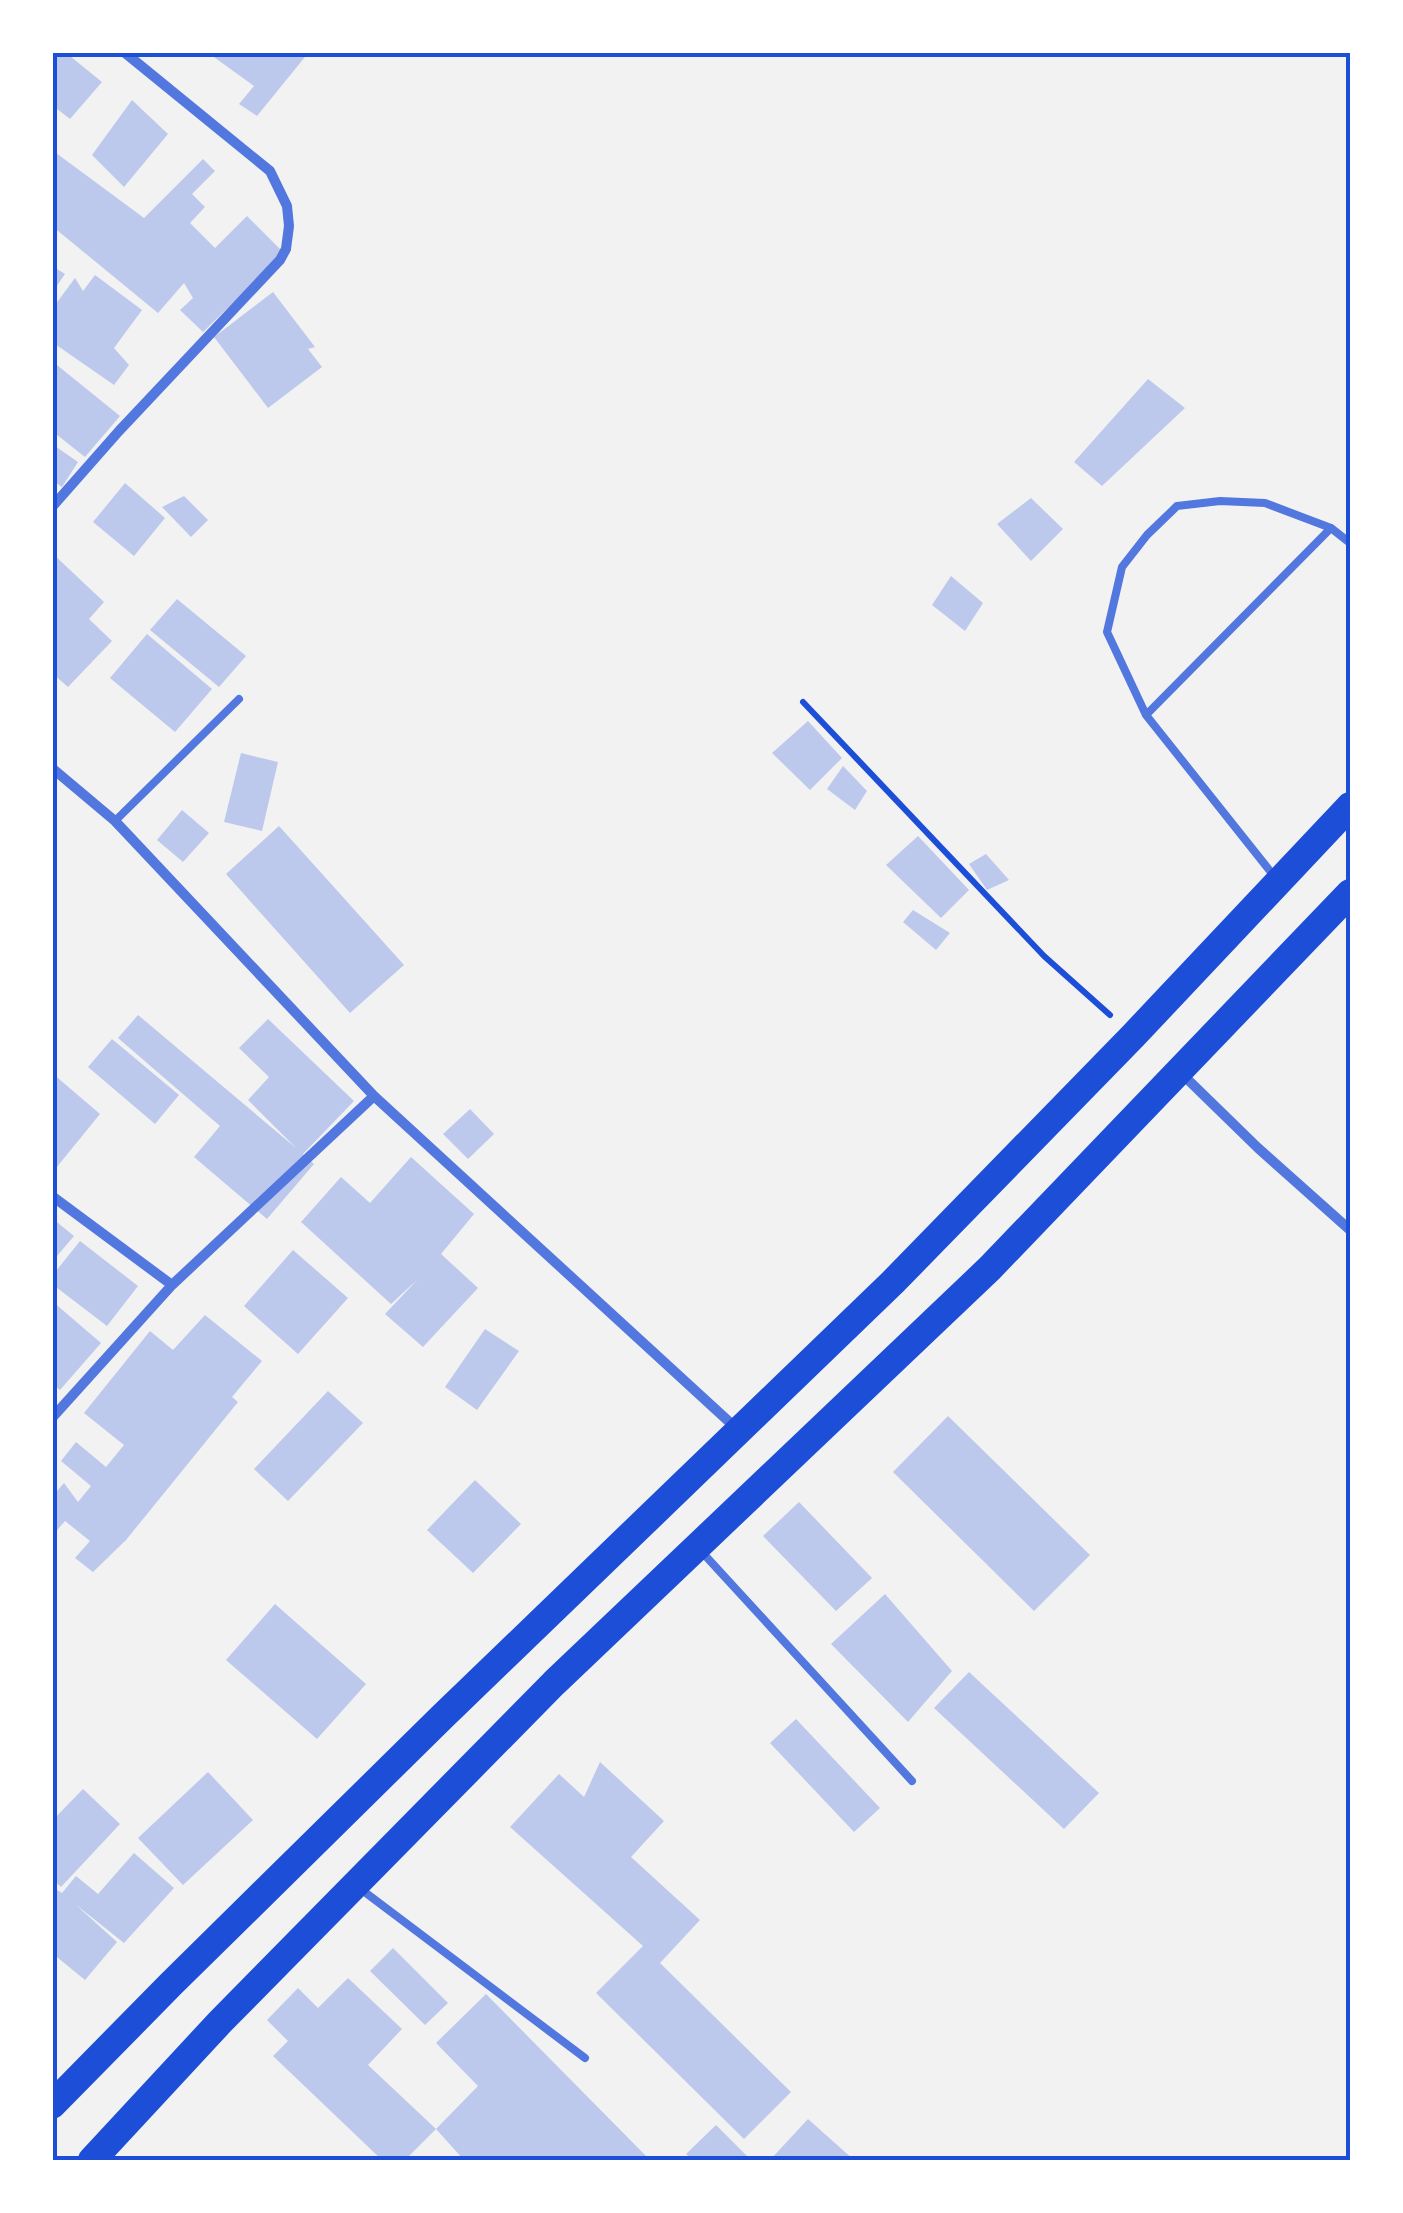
<svg xmlns="http://www.w3.org/2000/svg" width="1403" height="2213" viewBox="0 0 1403 2213" font-family="Georgia,serif">
  <style>
    .building { fill: #bdc9ec }
    .lines { fill: none; stroke-linecap: round; stroke-linejoin: round }
    .path { stroke: #1d4ed8; stroke-width: 6 }
    .service { stroke: #5277de; stroke-width: 8 }
    .minor { stroke: #5277de; stroke-width: 10 }
    .trunk { stroke: #1d4ed8; stroke-width: 28 }
    .neatline { fill: none; stroke: #1d4ed8; stroke-width: 4 }
  </style>
  <rect width="100%" height="100%" fill="#f2f2f2"/>
  <!-- building -->
  <path class="building" d="M 52,52 L 65,52 L 102,82 L 70,119 L 52,105 Z
    M 207,52 L 309,52 L 257,116 L 239,104 L 254,86 Z
    M 132,100 L 168,134 L 124,187 L 92,155 Z
    M 52,150 L 144,218 L 203,159 L 215,171 L 192,194 L 205,207 L 190,223 L 215,248 L 247,216 L 284,253 L 203,332 L 180,310 L 193,298 L 184,283 L 158,313 L 52,226 Z
    M 52,266 L 65,274 L 52,293 Z
    M 95,275 L 142,310 L 114,348 L 129,365 L 114,385 L 52,342 L 52,309 L 75,278 L 83,291 Z
    M 273,292 L 315,347 L 308,349 L 322,367 L 268,408 L 214,337 Z
    M 52,361 L 120,416 L 85,457 L 52,431 Z
    M 1148,379 L 1185,408 L 1102,486 L 1074,462 Z
    M 52,444 L 78,462 L 62,487 L 52,480 Z
    M 125,483 L 165,518 L 134,556 L 93,522 Z
    M 184,496 L 208,520 L 191,537 L 162,507 Z
    M 1031,498 L 1063,529 L 1031,561 L 997,524 Z
    M 52,553 L 104,602 L 89,619 L 112,641 L 68,687 L 52,673 Z
    M 951,576 L 983,603 L 965,631 L 932,605 Z
    M 177,599 L 246,656 L 219,687 L 150,630 Z
    M 147,634 L 212,689 L 175,732 L 110,678 Z
    M 808,721 L 842,758 L 810,790 L 772,753 Z
    M 241,753 L 278,762 L 262,831 L 224,822 Z
    M 843,766 L 867,791 L 855,810 L 827,789 Z
    M 182,810 L 209,833 L 183,862 L 157,840 Z
    M 279,826 L 404,965 L 350,1013 L 226,874 Z
    M 918,836 L 969,890 L 941,918 L 886,865 Z
    M 986,854 L 1009,880 L 987,890 L 969,864 Z
    M 913,910 L 950,933 L 936,950 L 903,922 Z
    M 138,1015 L 296,1148 L 248,1100 L 269,1077 L 239,1048 L 268,1019 L 354,1101 L 303,1154 L 314,1164 L 267,1219 L 194,1157 L 220,1126 L 118,1038 Z
    M 112,1039 L 179,1095 L 155,1124 L 88,1067 Z
    M 52,1073 L 100,1114 L 56,1168 L 52,1165 Z
    M 470,1109 L 494,1134 L 468,1159 L 443,1134 Z
    M 411,1157 L 474,1214 L 441,1254 L 478,1288 L 423,1347 L 385,1314 L 418,1279 L 391,1304 L 301,1222 L 341,1177 L 370,1203 Z
    M 52,1218 L 74,1236 L 52,1262 Z
    M 80,1241 L 138,1286 L 107,1326 L 52,1284 L 52,1276 Z
    M 293,1250 L 348,1298 L 298,1354 L 244,1306 Z
    M 52,1301 L 101,1343 L 60,1390 L 52,1383 Z
    M 205,1315 L 262,1361 L 232,1397 L 238,1402 L 126,1540 L 93,1572 L 75,1558 L 90,1541 L 65,1521 L 52,1536 L 52,1497 L 64,1483 L 78,1502 L 91,1486 L 61,1461 L 76,1442 L 106,1467 L 124,1445 L 84,1413 L 150,1331 L 173,1350 Z
    M 485,1329 L 519,1351 L 477,1410 L 445,1387 Z
    M 328,1391 L 363,1423 L 288,1501 L 254,1469 Z
    M 948,1416 L 1090,1555 L 1034,1611 L 893,1472 Z
    M 475,1480 L 521,1524 L 473,1573 L 427,1530 Z
    M 799,1502 L 872,1578 L 836,1611 L 763,1536 Z
    M 885,1594 L 952,1671 L 908,1722 L 831,1644 Z
    M 275,1604 L 366,1684 L 317,1739 L 226,1660 Z
    M 969,1672 L 1099,1793 L 1064,1829 L 934,1708 Z
    M 796,1719 L 880,1808 L 854,1832 L 770,1743 Z
    M 600,1762 L 664,1821 L 631,1857 L 700,1920 L 660,1963 L 791,2092 L 744,2139 L 596,1993 L 643,1946 L 510,1827 L 559,1774 L 584,1797 Z
    M 208,1772 L 253,1820 L 183,1885 L 138,1838 Z
    M 83,1789 L 120,1824 L 61,1887 L 52,1879 L 52,1821 Z
    M 134,1853 L 174,1888 L 124,1943 L 75,1904 L 117,1942 L 85,1980 L 52,1953 L 52,1887 L 62,1893 L 76,1876 L 98,1894 Z
    M 393,1948 L 448,2003 L 425,2025 L 370,1971 Z
    M 348,1978 L 402,2029 L 368,2065 L 436,2129 L 405,2160 L 382,2160 L 273,2056 L 288,2041 L 267,2020 L 298,1988 L 318,2008 Z
    M 486,1994 L 650,2160 L 464,2160 L 436,2129 L 478,2086 L 436,2043 Z
    M 808,2119 L 854,2160 L 770,2160 Z
    M 716,2125 L 751,2160 L 693,2160 L 686,2154 Z"/>
  <g class="lines">
    <!-- path -->
    <path class="path" d="M 803,702 L 1044,956 L 1110,1015"/>
    <!-- service -->
    <path class="service" d="M 1146,715 L 1331,528
      M 115,821 L 239,699
      M 1274,876 L 1146,715 L 1107,632 L 1122,567 L 1147,535 L 1177,506 L 1220,501 L 1265,503 L 1331,528 L 1350,543
      M 701,1551 L 912,1781
      M 358,1887 L 585,2058"/>
    <!-- minor -->
    <path class="minor" d="M 52,507 L 119,431 L 280,260 L 286,249 L 289,226 L 287,206 L 270,171 L 124,52
      M 52,768 L 115,821 L 374,1096 L 737,1429
      M 1180,1072 L 1258,1148 L 1350,1230
      M 52,1196 L 172,1285
      M 52,1418 L 172,1285 L 374,1096"/>
    <!-- trunk -->
    <path class="trunk" d="M 52,2105 L 171,1984 L 442,1717 L 893,1282 L 1133,1036 L 1350,806
      M 92,2160 L 220,2022 L 554,1683 L 990,1268 L 1350,893"/>
  </g>
  <!-- border -->
  <rect width="1403" height="2213" fill="none" stroke="#ffffff" stroke-width="110"/>
  <rect x="55" y="55" width="1293" height="2103" class="neatline"/>
</svg>
